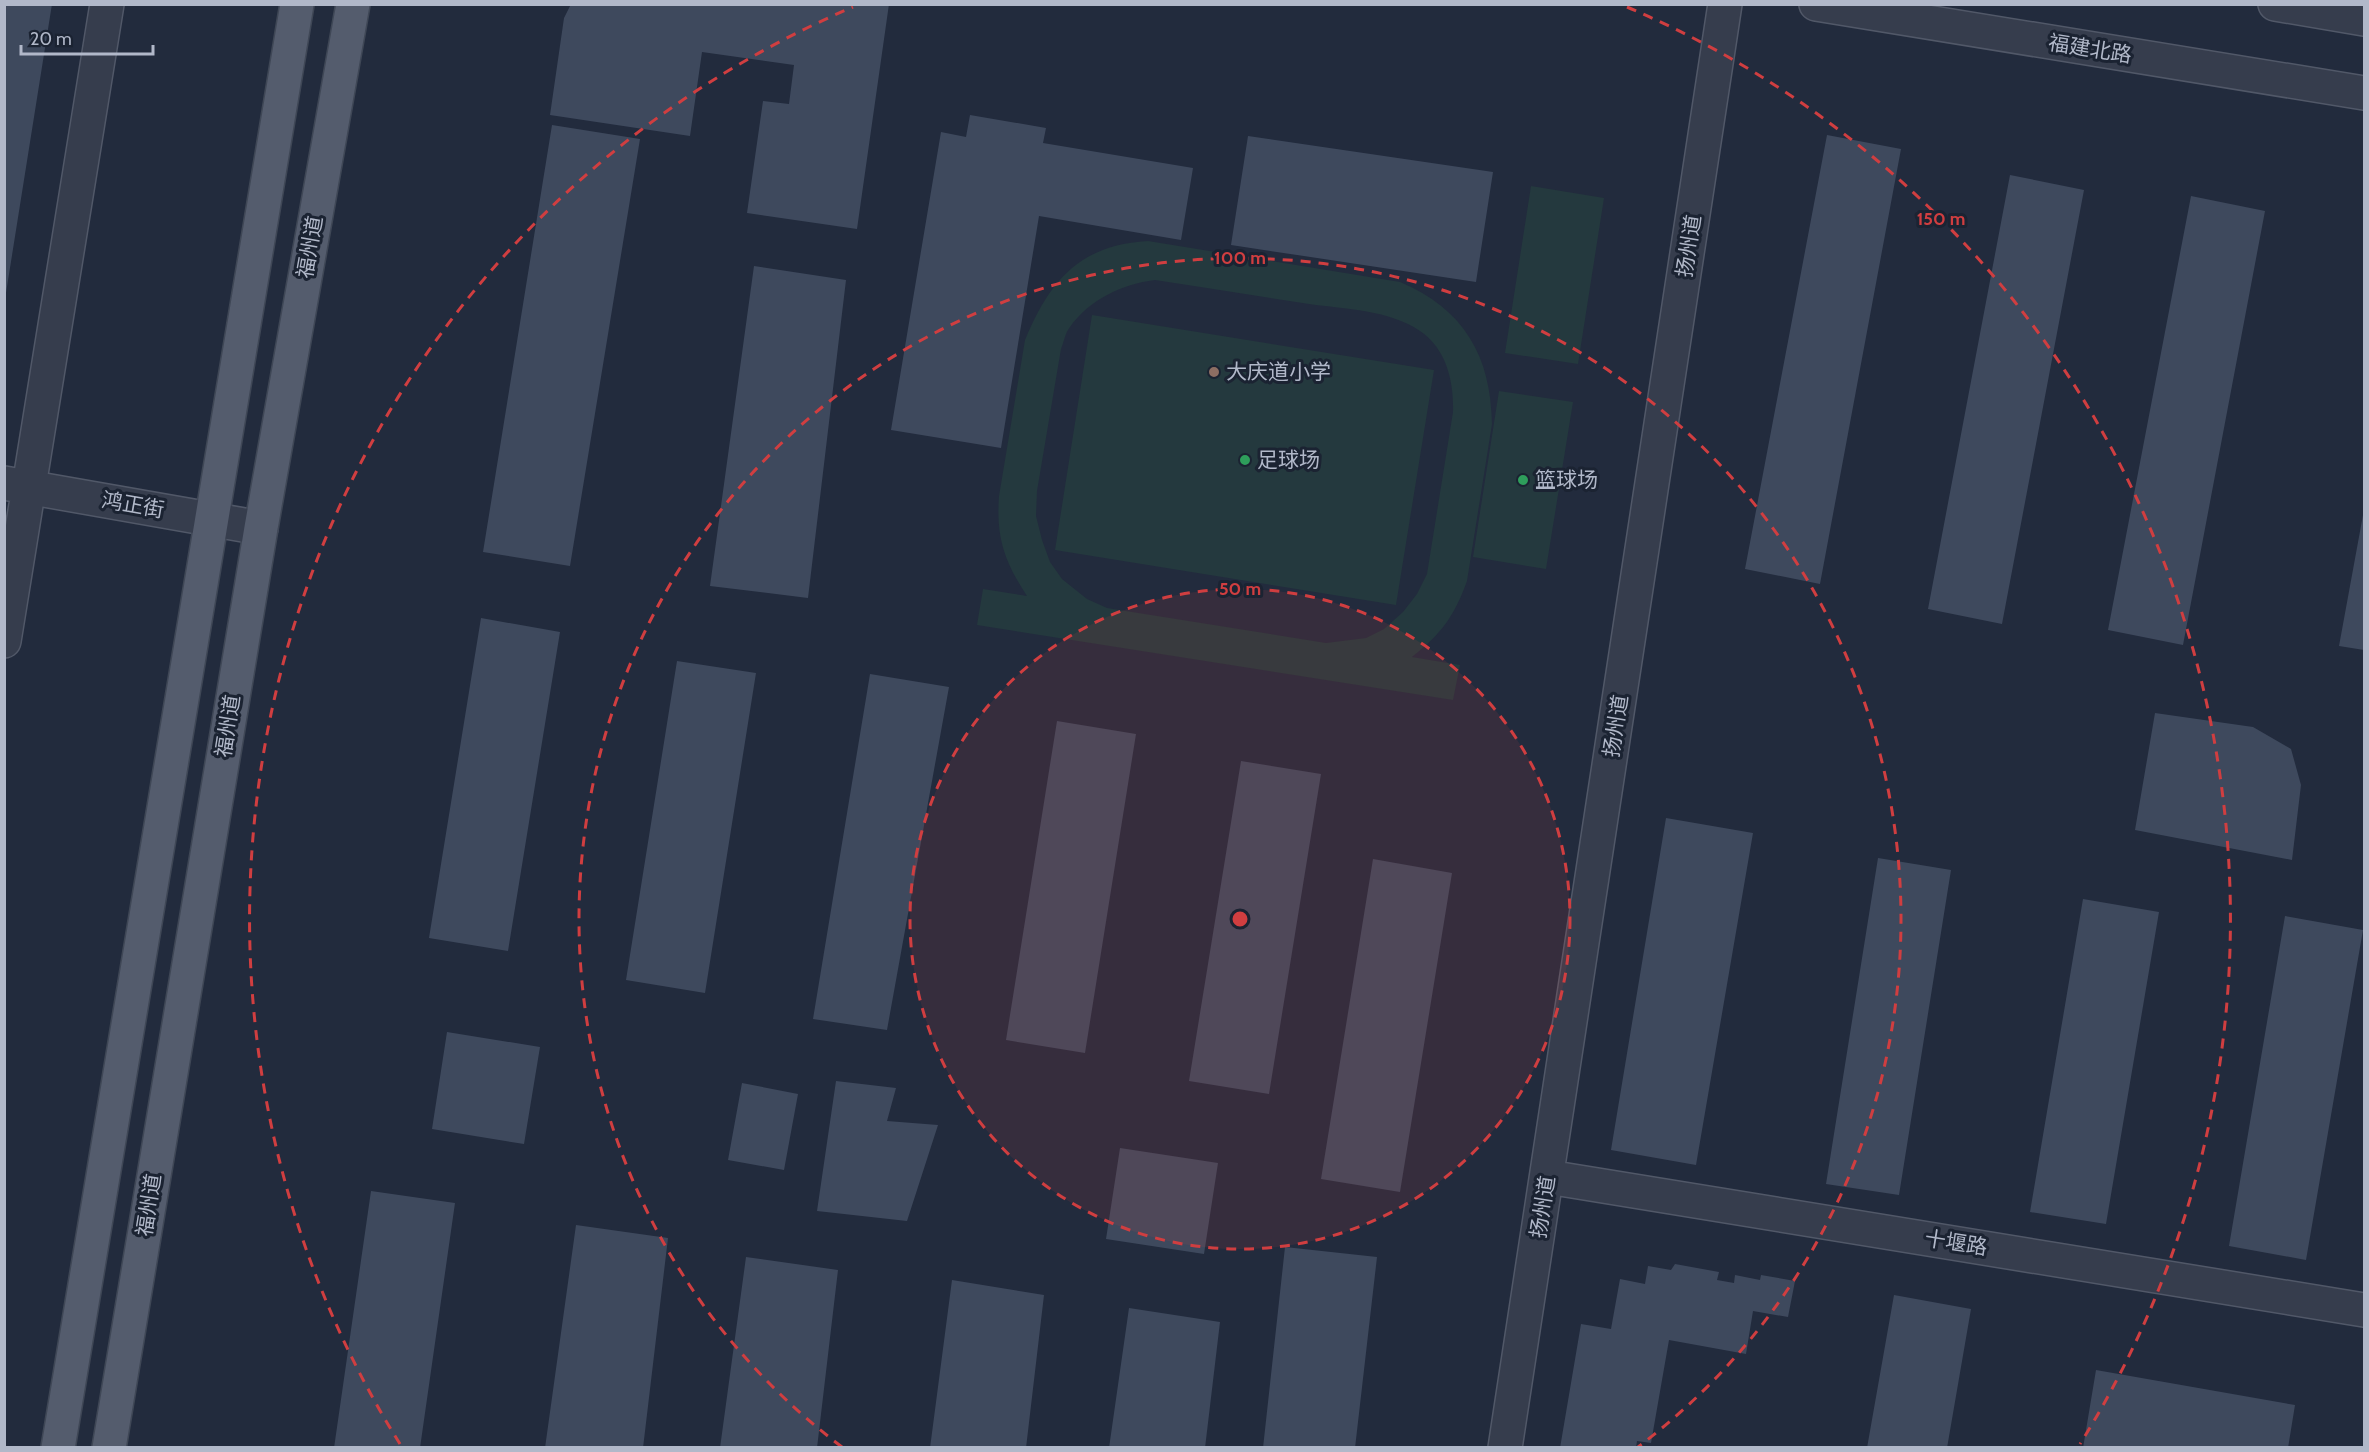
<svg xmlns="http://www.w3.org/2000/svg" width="2369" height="1452" viewBox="0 0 2369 1452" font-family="Cabin,'Noto Sans SC',sans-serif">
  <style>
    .green { fill: #24393e; fill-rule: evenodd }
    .building { fill: #3e495d }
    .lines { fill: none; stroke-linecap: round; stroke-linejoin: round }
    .minor-casing { stroke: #515868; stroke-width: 36 }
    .major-casing { stroke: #3f4756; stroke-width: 36 }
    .minor { stroke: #363d4d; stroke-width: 33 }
    .major { stroke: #545c6d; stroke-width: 33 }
    .ring { fill: none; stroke: #d03e40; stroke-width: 3; stroke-dasharray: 10 8 }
    .education-dot { fill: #8d6e63; stroke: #1b2332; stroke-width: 2 }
    .leisure-dot { fill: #2e9e5b; stroke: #1b2332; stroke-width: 2 }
    .labels { text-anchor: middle; stroke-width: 6; stroke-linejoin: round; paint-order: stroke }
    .street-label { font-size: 21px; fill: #b1b8c9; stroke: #1b2332 }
    .poi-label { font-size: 21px; fill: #b1b8c9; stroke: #1b2332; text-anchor: start }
    .centre { fill: #d03e40; stroke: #1b2332; stroke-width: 3 }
    .ring-label { font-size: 18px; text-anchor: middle; font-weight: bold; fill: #d03e40; stroke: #1b2332; stroke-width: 6; stroke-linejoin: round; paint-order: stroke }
  </style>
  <rect width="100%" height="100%" fill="#222b3d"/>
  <!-- green -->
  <path class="green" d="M 1531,186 L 1604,198 L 1578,364 L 1505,353 Z
    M 1148,241 L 1400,282 C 1464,309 1491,356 1492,424 L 1467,581 C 1454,617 1441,634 1412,657 L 1460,665 L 1453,700 L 977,625 L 983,589 L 1027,596 C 1004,561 996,538 999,496 L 1025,340 C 1050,280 1080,245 1148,241 ZM 1155,280 C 1206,288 1258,296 1309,304 C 1345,309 1390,310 1420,331 C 1447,349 1454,383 1453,412 L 1427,574 L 1417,594 L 1403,612 L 1384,629 L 1366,638 L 1326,643 L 1107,608 L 1087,599 L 1062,579 L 1050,562 L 1042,540 L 1036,516 L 1037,491 L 1061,349 C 1064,342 1065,333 1070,327 C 1089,300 1122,284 1155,280 Z
    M 1092,315 L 1434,370 L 1396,605 L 1055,550 Z
    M 1499,391 L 1573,402 L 1546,569 L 1473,557 Z"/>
  <!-- building -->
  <path class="building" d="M 4,4 L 52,4 L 6,293 L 4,293 Z
    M 571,4 L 889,4 L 857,229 L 747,213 L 763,101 L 789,104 L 794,65 L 702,52 L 690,136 L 550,115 L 564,18 Z
    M 970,115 L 1046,128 L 1043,143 L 1193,168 L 1181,240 L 1039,216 L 1001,448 L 891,430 L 941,132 L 966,137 Z
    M 552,125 L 640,139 L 570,566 L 483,552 Z
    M 1827,135 L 1901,149 L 1820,584 L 1745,569 Z
    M 1248,136 L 1493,172 L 1476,282 L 1231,245 Z
    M 2010,175 L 2084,190 L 2002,624 L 1928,609 Z
    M 2191,196 L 2265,211 L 2183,645 L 2108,630 Z
    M 754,266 L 846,280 L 808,598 L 710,586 Z
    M 2363,515 L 2364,515 L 2364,650 L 2339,646 Z
    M 481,618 L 560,632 L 508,951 L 429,938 Z
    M 677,661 L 756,673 L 705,993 L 626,980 Z
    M 870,674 L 949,687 L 887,1030 L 813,1019 Z
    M 2155,713 L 2253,727 L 2291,749 L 2301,785 L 2292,860 L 2135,830 Z
    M 1057,721 L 1136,734 L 1085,1053 L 1006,1040 Z
    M 1241,761 L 1321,774 L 1269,1094 L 1189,1081 Z
    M 1666,818 L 1753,833 L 1696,1165 L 1611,1150 Z
    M 1878,858 L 1951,870 L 1899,1195 L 1826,1184 Z
    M 1373,859 L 1452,873 L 1400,1192 L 1321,1179 Z
    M 2083,899 L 2159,912 L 2106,1224 L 2030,1212 Z
    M 2285,916 L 2363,930 L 2306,1260 L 2229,1246 Z
    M 447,1032 L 540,1047 L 524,1144 L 432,1129 Z
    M 836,1081 L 896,1088 L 887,1121 L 938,1125 L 907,1221 L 817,1211 Z
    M 742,1083 L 798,1094 L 784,1170 L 728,1160 Z
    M 1120,1148 L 1218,1163 L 1204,1254 L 1106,1239 Z
    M 371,1191 L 455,1203 L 420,1448 L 334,1448 Z
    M 576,1225 L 668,1238 L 643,1448 L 545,1448 Z
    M 1285,1247 L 1377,1257 L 1355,1448 L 1263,1448 Z
    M 746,1257 L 838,1270 L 817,1448 L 720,1448 Z
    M 1675,1264 L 1719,1272 L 1717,1280 L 1734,1283 L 1735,1275 L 1760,1280 L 1761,1275 L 1795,1281 L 1788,1317 L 1753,1311 L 1746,1354 L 1669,1340 L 1651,1443 L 1637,1441 L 1636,1448 L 1560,1448 L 1581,1324 L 1611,1329 L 1620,1279 L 1645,1284 L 1648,1266 L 1671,1270 Z
    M 952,1280 L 1044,1295 L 1026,1448 L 930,1448 Z
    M 1894,1295 L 1971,1309 L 1947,1448 L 1867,1448 Z
    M 1129,1308 L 1220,1322 L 1205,1448 L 1109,1448 Z
    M 2096,1370 L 2295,1405 L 2288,1448 L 2083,1448 Z"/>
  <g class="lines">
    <!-- minor casing -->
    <g class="minor-casing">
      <path id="minor" d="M 1816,4 L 2364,93
        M 2275,4 L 2364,19
        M 4,483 L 261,528
        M 4,641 L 107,4
        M 1548,1177 L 2364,1310
        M 1505,1448 L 1725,4"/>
    </g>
    <!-- major casing -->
    <g class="major-casing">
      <path id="major" d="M 58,1448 L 297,4
        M 109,1448 L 261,528 L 353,4"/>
    </g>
    <!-- minor -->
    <use href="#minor" class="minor"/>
    <!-- major -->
    <use href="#major" class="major"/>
  </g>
  <!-- distance rings -->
  <circle cx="1240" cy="919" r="330" fill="#d03e40" fill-opacity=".12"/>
  <g class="ring">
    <circle cx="1240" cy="919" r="330"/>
    <path d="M842 1447A661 661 0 1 1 1638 1447"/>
    <path d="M400 1444A991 991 0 0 1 853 7M1627 7A991 991 0 0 1 2080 1444"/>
  </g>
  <!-- markers -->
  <circle class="education-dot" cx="1214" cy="372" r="6"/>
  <g class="leisure-dot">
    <circle cx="1245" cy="460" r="6"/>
    <circle cx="1523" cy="480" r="6"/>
  </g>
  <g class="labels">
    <!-- street labels -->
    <g class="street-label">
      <text transform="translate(2090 49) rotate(9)" y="7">福建北路</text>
      <text transform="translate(1689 246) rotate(-81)" y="7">扬州道</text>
      <text transform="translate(310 247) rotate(-80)" y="7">福州道</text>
      <text transform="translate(133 505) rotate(10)" y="7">鸿正街</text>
      <text transform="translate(228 726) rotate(-81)" y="7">福州道</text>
      <text transform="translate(1616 726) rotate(-81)" y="7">扬州道</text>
      <text transform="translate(149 1205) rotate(-81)" y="7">福州道</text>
      <text transform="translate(1543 1207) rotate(-81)" y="7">扬州道</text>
      <text transform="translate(1956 1243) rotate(9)" y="7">十堰路</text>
    </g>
    <!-- poi labels -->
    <g class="poi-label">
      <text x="1226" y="379">大庆道小学</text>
      <text x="1257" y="467">足球场</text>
      <text x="1535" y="487">篮球场</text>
    </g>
  </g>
  <circle cx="1240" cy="919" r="9" class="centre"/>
  <g class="ring-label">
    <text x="1941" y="225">150 m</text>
    <text x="1240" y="264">100 m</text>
    <text x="1240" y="595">50 m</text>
  </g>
  <!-- border -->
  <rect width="2369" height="1452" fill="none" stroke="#b1b8c9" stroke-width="12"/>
  <!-- scale -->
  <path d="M21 45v9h132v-9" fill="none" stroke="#b1b8c9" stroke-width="3"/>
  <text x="30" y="45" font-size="18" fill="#b1b8c9" stroke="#1b2332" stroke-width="4.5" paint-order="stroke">20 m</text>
</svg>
